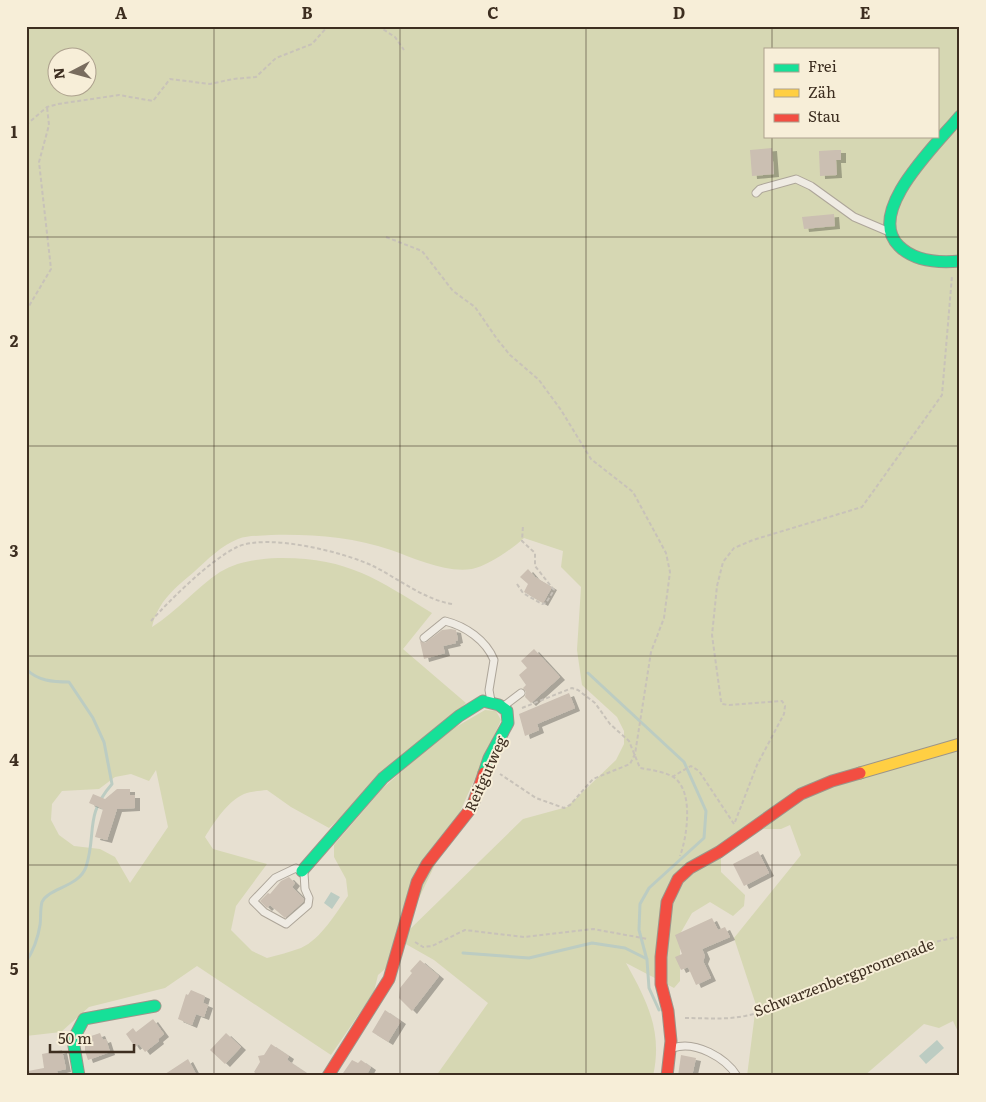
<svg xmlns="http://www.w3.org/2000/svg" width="986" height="1102" viewBox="0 0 986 1102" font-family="Literata,serif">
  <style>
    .green { fill: #d6d7b3; fill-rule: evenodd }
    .water { fill: #bcccc2 }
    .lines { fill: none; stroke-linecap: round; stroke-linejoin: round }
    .stream { stroke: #bcccc2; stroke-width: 3 }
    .building { fill: #cbbfb2; filter: url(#shadow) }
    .lane-casing { stroke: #ada599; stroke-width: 9 }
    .fast-casing { stroke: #9c958a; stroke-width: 13 }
    .slow-casing { stroke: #9c958a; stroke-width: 13 }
    .jam-casing { stroke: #9c958a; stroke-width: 13 }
    .path { stroke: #c8c2b9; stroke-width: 2; stroke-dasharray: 4 2.5; stroke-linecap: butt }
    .lane { stroke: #efebe3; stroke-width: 7 }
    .fast { stroke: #16e098; stroke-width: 11 }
    .slow { stroke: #ffcf43; stroke-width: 11 }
    .jam { stroke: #f24e42; stroke-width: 11 }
    .grid { fill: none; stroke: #3d2e20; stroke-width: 1; stroke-opacity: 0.55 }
    .labels { text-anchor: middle; stroke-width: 4; stroke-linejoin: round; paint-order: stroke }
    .street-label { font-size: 15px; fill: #3d2e20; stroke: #f7eed8 }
    .neatline { fill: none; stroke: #3d2e20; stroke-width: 2 }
    .grid-label { font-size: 16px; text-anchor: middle; font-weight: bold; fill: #3d2e20 }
  </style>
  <defs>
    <filter id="shadow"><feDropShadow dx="5" dy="3" stdDeviation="0" flood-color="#0004"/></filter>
  </defs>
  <rect width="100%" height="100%" fill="#e7e0d1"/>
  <!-- green -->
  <path class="green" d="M 26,26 L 960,26 L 960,1036 L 953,1021 L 939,1028 L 924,1024 L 864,1076 L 747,1076 L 756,1005 L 734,938 L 801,855 L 790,825 L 781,829 L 747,829 L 721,848 L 721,872 L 745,895 L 744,906 L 733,916 L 710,902 L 692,913 L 680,934 L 680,981 L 674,988 L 626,963 C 647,1001 663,1031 653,1076 L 436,1076 L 488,1003 L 434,960 L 404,943 L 406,933 L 523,819 L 567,807 L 616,760 L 624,744 L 624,731 L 617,717 L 582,685 L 577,650 L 581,587 L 561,567 L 563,551 L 524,538 C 512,549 488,566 472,569 C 446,573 416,559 391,550 C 352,537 313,534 271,535 C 261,536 248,535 238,539 C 222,545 207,560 195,571 C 175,588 158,601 152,627 C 176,612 196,588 220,572 C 238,561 258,559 278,558 C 347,557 377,579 432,613 L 403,649 L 466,703 L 329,828 L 291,807 L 267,790 C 260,791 251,791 244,794 C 228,801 214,822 205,837 L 213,849 L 267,864 L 236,906 L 231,930 L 252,951 L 267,958 C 278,955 290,952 301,948 C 321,939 336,913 348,896 L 346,879 L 334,857 L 334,845 L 383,788 L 444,734 L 485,710 L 496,711 L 501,720 L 455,823 L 385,969 L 378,975 L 374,992 L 331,1055 L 197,966 L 165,988 L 89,1007 L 61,1032 L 26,1036 ZM 765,49 L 937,49 L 937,136 L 765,136 ZM 58,58 L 88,58 L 88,88 L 58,88 ZM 156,770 L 168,827 L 130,883 L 115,857 L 100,849 L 74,846 L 59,835 L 51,820 L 52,804 L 62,791 L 99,789 L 115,777 L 131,774 L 149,781 Z"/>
  <!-- water -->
  <path class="water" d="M 331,892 L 340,897 L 332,909 L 324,903 Z
    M 937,1040 L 944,1048 L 926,1064 L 919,1056 Z"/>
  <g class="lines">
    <!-- stream -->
    <path class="stream" d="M 26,669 C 38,681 53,682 69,682 L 93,718 L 104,742 L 112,784 C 84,816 97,833 86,867 C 79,887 48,888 42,902 C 40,909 41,919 40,925 C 38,938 33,951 26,962
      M 588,673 L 684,762 L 706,811 L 704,838 L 649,888 L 640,904 L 639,930 L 647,960 L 649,988 L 659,1010
      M 463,953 L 529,958 L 592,943 L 625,948 L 647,959"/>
  </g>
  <!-- building -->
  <path class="building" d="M 772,148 L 774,174 L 752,176 L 750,150 Z
    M 836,150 L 841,150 L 841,160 L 836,160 L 837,175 L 820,176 L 819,151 Z
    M 834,214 L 835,226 L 804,229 L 802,217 Z
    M 528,569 L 535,577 L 552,587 L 543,603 L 524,592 L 528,584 L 520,577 Z
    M 451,629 L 456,630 L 458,640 L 455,641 L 456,643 L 443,646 L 445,653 L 424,659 L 420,641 L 425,643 L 442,630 Z
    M 534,649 L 560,677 L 531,703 L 525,697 L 526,692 L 523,688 L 526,685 L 519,675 L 527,668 L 521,661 Z
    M 569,693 L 575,708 L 537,724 L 539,730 L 525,736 L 519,714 Z
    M 117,789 L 130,789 L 130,795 L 135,795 L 135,808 L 117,809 L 107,840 L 95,837 L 103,809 L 89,803 L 93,794 L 105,799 Z
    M 758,851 L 769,873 L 744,886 L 733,864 Z
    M 289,877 L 295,883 L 292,887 L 304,899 L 303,902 L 285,918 L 270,905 L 267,908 L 260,901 L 268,893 L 270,894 L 281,881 Z
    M 712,918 L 718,930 L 725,927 L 730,937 L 702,949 L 705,956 L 703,961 L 711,978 L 696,985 L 688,967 L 681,970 L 675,957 L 682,954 L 675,935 Z
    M 420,960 L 439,976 L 412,1011 L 399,998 L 400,988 L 412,973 L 410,971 Z
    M 191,990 L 205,996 L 203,1003 L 208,1005 L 204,1017 L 196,1014 L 192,1025 L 178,1019 L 186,994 L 188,995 Z
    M 385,1010 L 401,1021 L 388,1042 L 372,1032 Z
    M 153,1019 L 164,1034 L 158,1039 L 159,1041 L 145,1052 L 139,1044 L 135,1047 L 126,1034 L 133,1028 L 136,1032 Z
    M 100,1033 L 103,1040 L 106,1039 L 110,1052 L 88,1060 L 85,1051 L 85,1038 Z
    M 226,1033 L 241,1047 L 225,1064 L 210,1050 Z
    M 271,1044 L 289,1056 L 287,1060 L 311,1076 L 259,1076 L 254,1072 L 260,1062 L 258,1056 L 264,1055 Z
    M 62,1050 L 66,1069 L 57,1071 L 58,1076 L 29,1076 L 28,1071 L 44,1068 L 42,1054 Z
    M 681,1055 L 696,1058 L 692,1076 L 678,1076 Z
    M 188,1059 L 197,1076 L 162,1076 Z
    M 352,1060 L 358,1063 L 361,1060 L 371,1067 L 366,1076 L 341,1076 Z"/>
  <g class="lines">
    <!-- lane casing -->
    <g class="lane-casing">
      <path id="lane" d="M 756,193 L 760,189 L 796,179 L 811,186 L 854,217 L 887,231
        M 424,638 L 445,621 C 465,626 486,640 494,660 L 489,690 L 491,701
        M 504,706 L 521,693
        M 296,868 L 304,873 L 305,889 L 309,898 L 308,905 L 286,924 L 264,912 L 253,901 L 275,878 Z
        M 673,1048 C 695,1040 726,1058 737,1076"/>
    </g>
    <!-- fast casing -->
    <g class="fast-casing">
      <path id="fast" d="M 960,116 C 938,143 864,212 899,246 C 915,262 939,263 960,261
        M 302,871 L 383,778 L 459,716 L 483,701 L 499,705 L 507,711 L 508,723 L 489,758 L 484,773
        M 79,1076 L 73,1040 L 84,1019 L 155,1006"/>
    </g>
    <!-- slow casing -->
    <g class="slow-casing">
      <path id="slow" d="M 860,773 L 960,744"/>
    </g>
    <!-- jam casing -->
    <g class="jam-casing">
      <path id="jam" d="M 328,1076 L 389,979 L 417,882 L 427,864 L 472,807 L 484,773
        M 667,1076 L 671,1041 L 668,1011 L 661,984 L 661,957 L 667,902 L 678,879 L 690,868 L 719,852 L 801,794 L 832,781 L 860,773"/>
    </g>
    <!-- path -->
    <path class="path" d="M 378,26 L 395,37 L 404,50
      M 26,125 L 47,107 L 58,104 L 119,95 L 153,101 L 170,79 L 210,84 L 233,79 L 256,77 L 276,58 L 312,44 L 328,26
      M 386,237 L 422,251 L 453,291 L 475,307 L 497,339 L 510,355 L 539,380 L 561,410 L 591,459 L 633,492 L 666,553 L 670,572 L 664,618 L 651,652 L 635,754 L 630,764 L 593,779 L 570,805 L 564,808 L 536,798 L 500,774
      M 26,311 L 51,269 L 39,162 L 49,125 L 47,107
      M 517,584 L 523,593 L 542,604 L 546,603 L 554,590 L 535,566 L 535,553 L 522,541 L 523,525
      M 151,621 C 172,598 209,561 237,547 C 267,533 344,552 373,566 C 399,579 423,599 452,604
      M 522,708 L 572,688 L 578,690 L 595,703 L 610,724 L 629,741 L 640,768 C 651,770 669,772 677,780 C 693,796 687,837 680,856
      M 672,777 L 691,766 L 699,771 L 734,824
      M 735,822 L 757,765 L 784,714 L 785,706 L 782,701 L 729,705 L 722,704 L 721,701 L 712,635 L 717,586 L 723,562 L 734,548 L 753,540 L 862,507 L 942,395 L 952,276
      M 415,942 L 423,947 L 432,946 L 465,930 L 524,937 L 593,929 L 648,939
      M 685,1018 C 705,1018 725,1020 745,1016 C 820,1000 884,948 960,937"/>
    <!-- lane -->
    <use href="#lane" class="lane"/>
    <!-- fast -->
    <use href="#fast" class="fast"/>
    <!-- slow -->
    <use href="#slow" class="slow"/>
    <!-- jam -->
    <use href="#jam" class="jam"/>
  </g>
  <!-- grid -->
  <path class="grid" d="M 214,26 L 214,1076M 400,26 L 400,1076M 586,26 L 586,1076M 772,26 L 772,49M 772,136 L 772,1076M 26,237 L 960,237M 26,446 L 960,446M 26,656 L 960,656M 26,865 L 960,865"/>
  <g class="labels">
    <!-- street labels -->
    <g class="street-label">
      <text transform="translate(486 774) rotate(-66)" y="5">Reitgutweg</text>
      <text transform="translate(844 978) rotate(-21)" y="5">Schwarzenbergpromenade</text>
    </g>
  </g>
  <!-- border -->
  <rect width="986" height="1102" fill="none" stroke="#f7eed8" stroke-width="55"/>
  <!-- legend -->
  <rect x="764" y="48" width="175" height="90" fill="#f7eed8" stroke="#ada18e"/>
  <rect x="774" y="64" width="25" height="8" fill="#16e098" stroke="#ada18e"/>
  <text x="808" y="72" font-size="15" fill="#3d2e20">Frei</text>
  <rect x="774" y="89" width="25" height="8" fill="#ffcf43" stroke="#ada18e"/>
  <text x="808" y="98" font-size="15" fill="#3d2e20">Zäh</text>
  <rect x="774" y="114" width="25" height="8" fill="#f24e42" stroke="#ada18e"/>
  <text x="808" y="122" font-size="15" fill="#3d2e20">Stau</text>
  <!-- north arrow -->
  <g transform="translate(72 72) rotate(264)"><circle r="24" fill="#f7eed8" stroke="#ada18e"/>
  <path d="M0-4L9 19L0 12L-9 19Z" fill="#786c5e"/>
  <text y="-8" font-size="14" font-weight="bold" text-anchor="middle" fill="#3d2e20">N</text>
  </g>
  <!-- scale -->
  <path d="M50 1044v8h84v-8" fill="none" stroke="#3d2e20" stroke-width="2.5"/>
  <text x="58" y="1044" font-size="15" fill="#3d2e20" stroke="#f7eed8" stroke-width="4" paint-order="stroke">50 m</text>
  <rect x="28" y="28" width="930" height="1046" class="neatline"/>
  <g class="grid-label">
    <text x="121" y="19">A</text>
    <text x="307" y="19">B</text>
    <text x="493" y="19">C</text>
    <text x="679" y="19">D</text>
    <text x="865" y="19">E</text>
    <text x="14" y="138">1</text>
    <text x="14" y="347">2</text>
    <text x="14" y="557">3</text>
    <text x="14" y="766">4</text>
    <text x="14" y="975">5</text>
  </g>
</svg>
